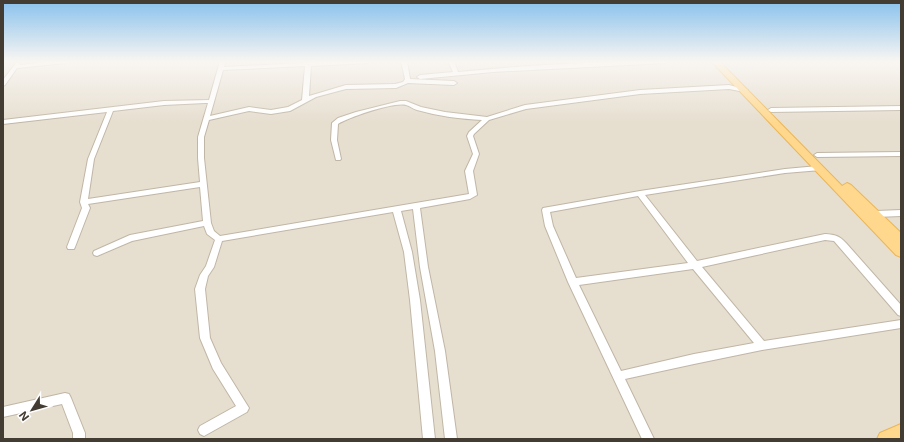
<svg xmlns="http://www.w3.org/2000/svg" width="904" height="442" viewBox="0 0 904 442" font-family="Inter,sans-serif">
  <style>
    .residential { fill: #e6decf }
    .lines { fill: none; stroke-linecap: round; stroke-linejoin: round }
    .street-casing { stroke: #c0b6a6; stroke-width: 2 }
    .primary-casing { stroke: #ebb656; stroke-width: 2 }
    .street { fill: #fff; fill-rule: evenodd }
    .primary { fill: #ffd88d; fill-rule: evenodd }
  </style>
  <rect width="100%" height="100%" fill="#f2ece1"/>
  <!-- residential -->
  <path class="residential" d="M 3,61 L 901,61 L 901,439 L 3,439 Z"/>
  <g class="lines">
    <!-- street casing -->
    <g class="street-casing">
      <path id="street" d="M 53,61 L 69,61 L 66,63 L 17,68 L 5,85 L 3,86 L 3,80 L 16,63 L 20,63 L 20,65 Z
        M 220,61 L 226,61 L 224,67 L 339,61 L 371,61 L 368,63 L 311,66 L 309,96 L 346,85 L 395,84 L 403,82 L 405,79 L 401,61 L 407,61 L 410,79 L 454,81 L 457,83 L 454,85 L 408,83 L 396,88 L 346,89 L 316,97 L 290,111 L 271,114 L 249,111 L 209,120 L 204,137 L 204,158 L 211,223 L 214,231 L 220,236 L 469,194 L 465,171 L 473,154 L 467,136 L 469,132 L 482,120 C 461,119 438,116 417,110 C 413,109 410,106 406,105 C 393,102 350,117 338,124 L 337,140 L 341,159 L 340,160 L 336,160 L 331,140 L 332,123 L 338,118 L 356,112 L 400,101 L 406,101 L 421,107 L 445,112 L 487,117 L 525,105 L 640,90 L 729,85 L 748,90 L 745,92 L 729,89 L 640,94 L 526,109 L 489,120 L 474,134 L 473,136 L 479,154 L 473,171 L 477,195 L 470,199 L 420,208 L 428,267 L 445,351 L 457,439 L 445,439 L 435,351 L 420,267 L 413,209 L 401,211 L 412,252 L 420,300 L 435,439 L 423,439 L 410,300 L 404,252 L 393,212 L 222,241 L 214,267 L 208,276 L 205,289 L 210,338 L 221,363 L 249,408 L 247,412 L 204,436 L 200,434 L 198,430 L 200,426 L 236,406 L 213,369 L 200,338 L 195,289 L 200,275 L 206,266 L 215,240 L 207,234 L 204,226 L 132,241 L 97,256 L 94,255 L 93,253 L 94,251 L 130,235 L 203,221 L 200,187 L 88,204 L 90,208 L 75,247 L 74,249 L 68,249 L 67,247 L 82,208 L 80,202 L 88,159 L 107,112 L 3,124 L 3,120 L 164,101 L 209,100 ZM 305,66 L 302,100 L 288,107 L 271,110 L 249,107 L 210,116 L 223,70 ZM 205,103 L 208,103 L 198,137 L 198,158 L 200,182 L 88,199 L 94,159 L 113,111 L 164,105 Z
        M 448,61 L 454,61 L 458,72 C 528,65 599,61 669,61 L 666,63 L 493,72 L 420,79 L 417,77 L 420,75 L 453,72 Z
        M 901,106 L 901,110 L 771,112 L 768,110 L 771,108 Z
        M 901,152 L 901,156 L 817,157 L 814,155 L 817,153 Z
        M 818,166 L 822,168 L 821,170 L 785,173 L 645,195 L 697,261 L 825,234 C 836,235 838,235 846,243 L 901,305 L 901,316 L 898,315 L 834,241 L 825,240 L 702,267 L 764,341 L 901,320 L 901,328 L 762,350 L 694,364 L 625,379 L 654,439 L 642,439 L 568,282 L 545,226 L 542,210 L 543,208 L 640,191 L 785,169 ZM 638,196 L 688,263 L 576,278 L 553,226 L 550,212 ZM 693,269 L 754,343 L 694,354 L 621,371 L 579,285 Z
        M 901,210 L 901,216 L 876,217 L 872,214 L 876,211 Z
        M 65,393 L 69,394 L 71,398 L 85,433 L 85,439 L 73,439 L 73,433 L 62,404 L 3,417 L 3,407 Z"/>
    </g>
    <!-- primary casing -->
    <g class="primary-casing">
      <path id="primary" d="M 711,61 L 719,61 L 842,186 L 847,183 L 851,185 L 901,233 L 901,257 L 896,255 Z
        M 901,424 L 901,439 L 877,439 L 880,433 Z"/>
    </g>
    <!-- street -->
    <use href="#street" class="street"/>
    <!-- primary -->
    <use href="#primary" class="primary"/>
  </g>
  <!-- sky -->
  <linearGradient id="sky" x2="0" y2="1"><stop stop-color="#88c1ed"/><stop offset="0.5" stop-color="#f9f6f2"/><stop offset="1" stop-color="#f9f6f2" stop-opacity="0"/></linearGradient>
  <rect width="904" height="123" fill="url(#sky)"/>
  <!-- border -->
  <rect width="904" height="442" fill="none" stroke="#433c32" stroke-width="8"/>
  <!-- north arrow -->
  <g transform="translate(32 410) rotate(233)" stroke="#ffffff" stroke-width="3" paint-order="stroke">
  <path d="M0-3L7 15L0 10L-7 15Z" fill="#433c32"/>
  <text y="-6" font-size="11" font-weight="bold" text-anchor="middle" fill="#433c32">N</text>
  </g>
</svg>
